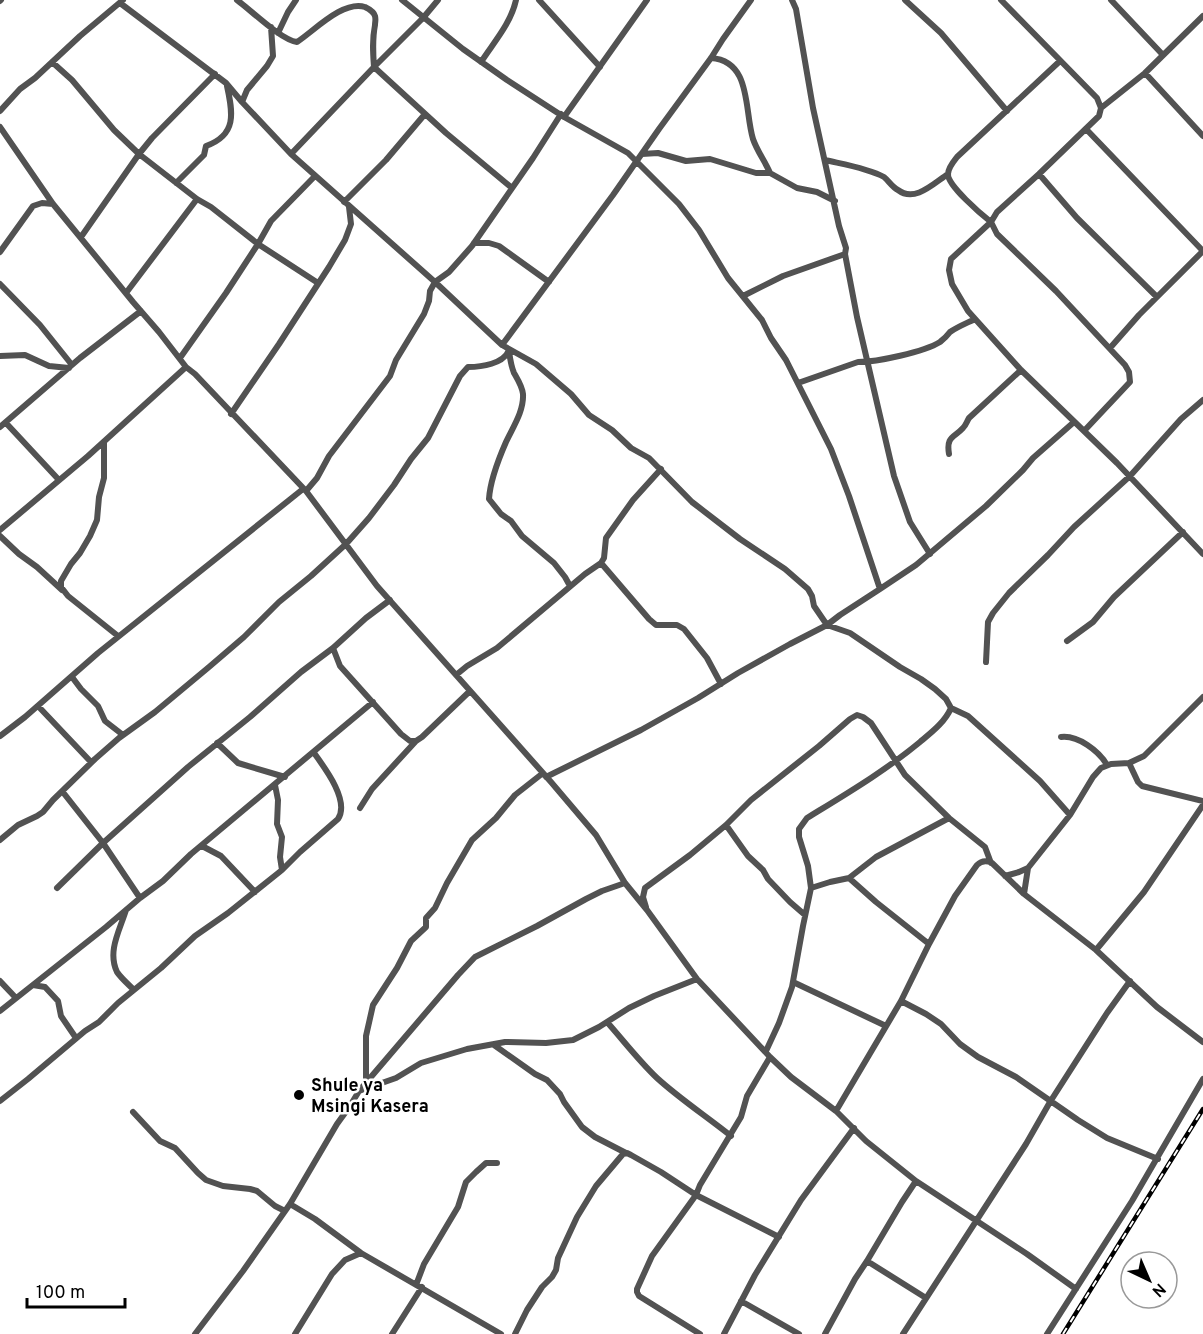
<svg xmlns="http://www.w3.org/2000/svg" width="1203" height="1334" viewBox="0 0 1203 1334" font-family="Overpass,sans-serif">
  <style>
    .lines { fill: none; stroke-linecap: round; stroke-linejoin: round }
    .street { stroke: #525252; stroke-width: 6 }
    .rail-casing { stroke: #000; stroke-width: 4.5 }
    .rail { stroke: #fff; stroke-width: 2; stroke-dasharray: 7; stroke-linecap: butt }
    .poi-dot { fill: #000; stroke: #fff; stroke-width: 2 }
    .labels { text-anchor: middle; stroke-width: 5; stroke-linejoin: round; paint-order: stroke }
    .poi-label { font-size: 18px; font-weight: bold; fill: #000; stroke: #fff; text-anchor: start }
  </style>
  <rect width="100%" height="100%" fill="#fff"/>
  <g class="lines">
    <!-- street -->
    <path class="street" d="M 237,0 C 252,11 281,40 297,42 C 314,31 343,0 365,7 C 369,9 374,12 375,16 C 376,20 375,22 375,25 C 372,40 373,53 374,67 L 446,133 L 512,188
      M 402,0 L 463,49 L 507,80 L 564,117 L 628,153 L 679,204 L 699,230 L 728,278 L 762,320 L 771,338 L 786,360 L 831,449 L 849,496 L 880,589
      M 539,0 L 600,67
      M 905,0 L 941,33 L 1007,111
      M 1001,0 L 1097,98 L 1101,108 L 1099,116 L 1039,174 L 997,212 L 991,222 L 997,234 L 1056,291 L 1125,365 L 1129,372 L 1130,382 L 1084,431
      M 1111,0 L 1163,55
      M 0,1 L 1,0
      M 120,3 L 226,83 L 242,102 L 291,154 L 435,282 L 502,345 L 536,364 L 571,394 L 589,415 L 612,430 L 631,448 L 649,458 L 692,502 L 740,539 L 785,569 L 808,589 L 812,596 L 814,606 L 827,625 L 850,633 L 900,667 L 921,679 L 935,689 L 946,699 L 951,708 C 945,722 932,732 920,742 C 885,771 846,794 807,818 L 799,829 L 799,837 L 808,866 L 811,888 L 803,926 L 792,987 L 779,1023 L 766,1051
      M 278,33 L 288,12 L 296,0
      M 711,58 C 752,61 744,110 753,139 C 757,151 765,161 770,173
      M 1060,61 L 957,157 C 953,162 948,168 948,174 C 947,185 982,215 991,222 L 951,259 L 949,270 L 952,284 L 968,311 L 1021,370 L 1117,463 L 1203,554
      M 52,62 L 72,80 L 114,130 L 139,154 L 197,199 L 211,207 L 258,244 L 318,283
      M 481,62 C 494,42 511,23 516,0
      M 1145,73 L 1203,16
      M 242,102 L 247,90 L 267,66 L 273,56 L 271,27
      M 1101,108 L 1145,73 L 1203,136
      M 0,111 L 20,89 L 35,78 L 80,36 L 123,0
      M 564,117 L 647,0
      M 0,127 L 53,204 L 133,302 L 159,332 L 186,367 L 195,374 L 306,491 L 377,586 L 551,782 L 596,835 L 625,883 L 647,910 L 697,979 L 770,1057 L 791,1077 L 836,1111 L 866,1141 L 916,1181 L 1027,1254 L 1076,1289
      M 1086,129 L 1203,251
      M 291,154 L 374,67 L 423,18 L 438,0
      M 642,154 L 658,153 L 686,161 L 710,159 L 756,173 L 770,173 L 797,188 L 817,192 L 835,201
      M 825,160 C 842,164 868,168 884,177 C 889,181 892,187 898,190 C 915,203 934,183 948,174
      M 1039,174 L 1077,218 L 1157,297
      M 176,183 L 204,155 L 206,146 C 237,135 233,113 227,86
      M 344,202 L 386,160 L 425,114
      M 81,237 L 139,154 L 152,138 L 215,74
      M 474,243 L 489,243 L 499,246 L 549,282
      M 0,252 L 33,206 L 42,203 L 53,204
      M 845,254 L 857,317 L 894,476 L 910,522 L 930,554
      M 0,284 L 40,325 L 72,365
      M 126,293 L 197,199
      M 743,296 L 783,276 L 845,254 L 846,248 L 839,226 L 813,108 L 796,9 L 792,0
      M 502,345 L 613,195 L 659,129 L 711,58 L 723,39 L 751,0
      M 1110,348 L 1139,315 L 1203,251
      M 509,351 C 510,358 511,366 514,373 C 518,380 522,386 523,394 C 524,411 513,427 506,442 C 499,458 490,482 489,499 L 501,514 L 511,521 L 522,536 L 554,563 L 565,577 L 570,586
      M 0,356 L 25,355 L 49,366 L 69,368
      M 180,358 L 226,293 L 258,244 L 271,221 L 315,176
      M 798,383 L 858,362 C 877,362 924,352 940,342 C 944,339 947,336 950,332 C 957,327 967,323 975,319
      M 231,414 L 279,344 L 329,267 L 345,240 L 351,224 L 349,207
      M 6,423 L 59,480
      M 0,427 L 80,358 L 141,311
      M 104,442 L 104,478 L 99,497 L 97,520 L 90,536 L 80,553 L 71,564 L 61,581 L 61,587 L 68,596 L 118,636
      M 949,454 C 946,436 954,438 963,428 C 966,425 967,421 969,418 L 1021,370
      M 306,491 L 317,478 L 329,456 L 390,376 L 396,360 L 424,314 L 429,301 L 430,291 L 435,282 L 449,272 L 472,246 L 533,158 L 561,114
      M 0,530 L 88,456 L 186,367
      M 0,536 L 19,554 L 37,567 L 62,590
      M 601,563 L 649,619 L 656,625 L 677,625 L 684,629 L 707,658 L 721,684
      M 1067,641 L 1093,622 L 1114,597 L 1183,532
      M 333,648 L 340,666 L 401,734 L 410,741 L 416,741 L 422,737 L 470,691
      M 986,662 L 988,622 L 993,613 L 1009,593 L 1048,555 L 1074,527 L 1130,476 L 1181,419 L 1203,400
      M 456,675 L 467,666 L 497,648 L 585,574 L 601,563 L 604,558 L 606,538 L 633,500 L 661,469
      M 72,677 L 81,689 L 98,706 L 105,721 L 123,735
      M 38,706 L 91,762
      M 951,708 L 968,716 L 1040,781 L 1070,815
      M 0,736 L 25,717 L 98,653 L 303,489
      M 1061,737 C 1078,735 1099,751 1107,765
      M 217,743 L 238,763 L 285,777
      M 1129,763 L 1138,782 L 1142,786 L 1203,801
      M 546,777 L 641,730 L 698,698 L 738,673 L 790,644 L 827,625 L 840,615 L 880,589 L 916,565 L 986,506 L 1023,470 L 1033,458 L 1074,422
      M 275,785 L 278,800 L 277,824 L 282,837 L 280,857 L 282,870
      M 62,791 L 103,843 L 140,898
      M 360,808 L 372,789 L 416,741
      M 726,825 L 748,856 L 763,870 L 768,879 L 790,902 L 805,915
      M 0,840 L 18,825 L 37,816 L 43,812 L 53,800 L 95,759 L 119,738 L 155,712 L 209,667 L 244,637 L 279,602 L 311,576 L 346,544 L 369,518 L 394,485 L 411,459 L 428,438 L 460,376 L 468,367 C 481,367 504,364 509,350
      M 202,846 L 221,856 L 255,892
      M 1005,876 L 1019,872 L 1028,868 L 1070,815 L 1093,777 L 1101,768 L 1111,764 L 1129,763 L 1144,756 L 1203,697
      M 849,878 L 876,857 L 949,818
      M 57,888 L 103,843 L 188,767 L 250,717 L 301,672 L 333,648 L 366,618 L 390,600
      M 811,888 L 830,882 L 849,878 L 876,902 L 929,944
      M 1024,894 L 1028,868
      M 646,907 L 643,897 L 645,888 L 690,855 L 726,825 L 751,800 L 819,746 L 850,719 L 857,715 L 863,717 L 871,723 L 905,775 L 949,818 L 985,847 L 991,863
      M 126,910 C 120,930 107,951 117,972 C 121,978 128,984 134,990
      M 1096,950 L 1144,892 L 1203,805
      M 0,981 L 16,998
      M 793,982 L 886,1026
      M 33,985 L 45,987 L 58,1001 L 61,1016 L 76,1038
      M 901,1001 L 926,1014 L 941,1024 L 960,1044 L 978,1057 L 1016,1077 L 1078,1120 L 1107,1138 L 1158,1159
      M 0,1011 L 106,927 L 140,898 L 163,881 L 191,854 L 373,702
      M 607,1022 C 623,1040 639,1061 657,1078 C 680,1099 706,1116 731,1136
      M 494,1045 L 535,1074 L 547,1080 L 560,1094 L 564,1102 L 582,1127 L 595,1137 L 626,1153
      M 366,1083 L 366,1036 L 373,1005 L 397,968 L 411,941 L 426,927 L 426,918 L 435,908 L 447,883 L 472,840 L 496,818 L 515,795 L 543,773
      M 359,1091 L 396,1078 L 421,1063 L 467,1049 L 505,1042 L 546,1043 L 573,1040 L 599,1027 L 629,1008 L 654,996 L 697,979
      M 0,1101 L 28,1079 L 85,1031 L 99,1022 L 118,1003 L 161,968 L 195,936 L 228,913 L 282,870 L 300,852 L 338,819 C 350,801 325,768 314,753
      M 836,1111 L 901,1001 L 929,944 L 955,896 L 977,865 C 981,861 986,860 992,863 L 1024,894 L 1096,950 L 1157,1007 L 1203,1042
      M 133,1112 L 160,1141 L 175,1148 L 198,1173 L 206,1180 L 223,1186 L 250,1189 L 257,1191 L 275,1206 L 285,1211
      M 290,1204 L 315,1219 L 361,1253 L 501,1334
      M 867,1261 L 926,1298
      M 416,1285 L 424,1264 L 458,1207 L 466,1182 L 476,1172 L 486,1163 L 497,1163
      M 741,1301 L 799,1334
      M 195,1334 L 243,1271 L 290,1204 L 337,1124 L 350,1106 L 359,1091 L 458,975 L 475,957 L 537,926 L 586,899 L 602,891 L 625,883
      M 295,1334 L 332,1274 L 345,1260 L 361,1253
      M 392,1334 L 422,1287
      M 515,1334 L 527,1310 L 542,1287 L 552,1277 L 556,1270 L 558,1258 L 577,1217 L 596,1186 L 623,1154 L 627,1153 L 631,1155 L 661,1172 L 696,1195 L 779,1237
      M 700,1334 L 639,1296 L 637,1292 L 637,1289 L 652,1256 L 696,1195 L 700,1185 L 741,1117 L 747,1096 L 770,1057
      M 724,1334 L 755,1275 L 801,1200 L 854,1128
      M 825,1334 L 855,1279 L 867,1261 L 902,1202 L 916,1181
      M 903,1334 L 1026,1144 L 1050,1102 L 1107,1013 L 1130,981
      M 1047,1334 L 1132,1201 L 1203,1079"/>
    <!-- rail casing -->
    <g class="rail-casing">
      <path id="rail" d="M 1063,1334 L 1203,1109"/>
    </g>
    <!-- rail -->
    <use href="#rail" class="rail"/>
  </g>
  <!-- markers -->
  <circle class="poi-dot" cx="299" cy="1095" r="6"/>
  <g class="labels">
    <!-- poi labels -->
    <g class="poi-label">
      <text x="311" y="1091">Shule ya<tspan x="311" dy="21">Msingi Kasera</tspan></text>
    </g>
  </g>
  <!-- north arrow -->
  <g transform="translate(1149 1280) rotate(136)"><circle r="28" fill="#ffffff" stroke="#999999" stroke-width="1.5"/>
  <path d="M0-4.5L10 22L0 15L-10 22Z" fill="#000000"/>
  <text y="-9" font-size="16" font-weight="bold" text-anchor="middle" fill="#000000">N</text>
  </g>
  <!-- scale -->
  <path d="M27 1298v9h98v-9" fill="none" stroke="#000000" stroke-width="3"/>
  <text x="36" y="1298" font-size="18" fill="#000000" stroke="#ffffff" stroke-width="4.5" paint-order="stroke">100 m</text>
</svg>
